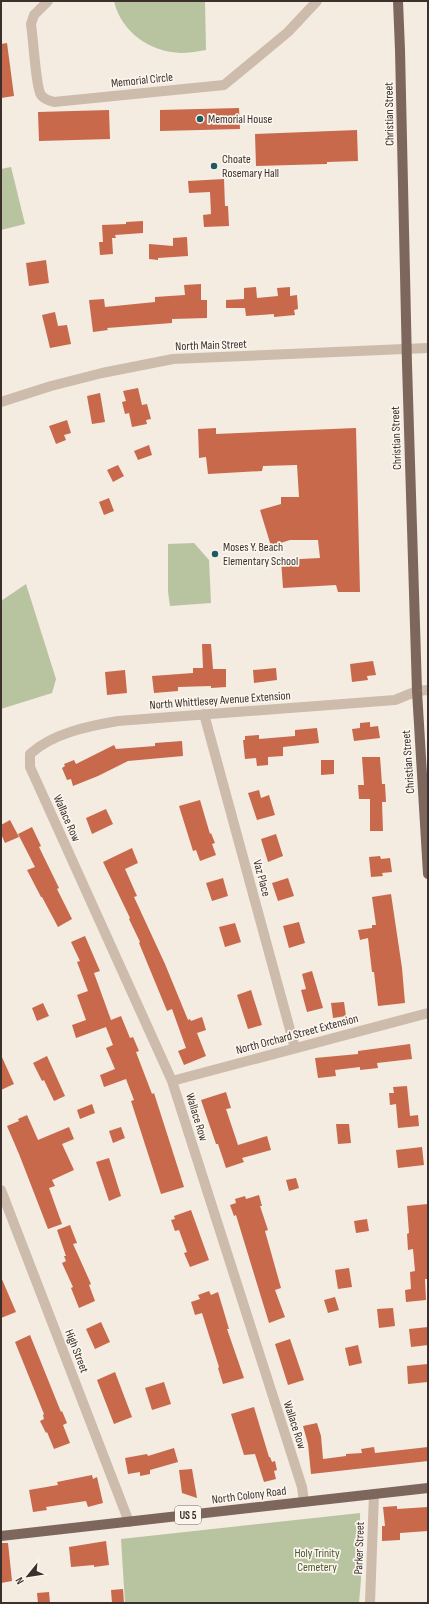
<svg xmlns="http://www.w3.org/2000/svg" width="429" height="1604" viewBox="0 0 429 1604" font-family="'Sofia Sans Condensed',sans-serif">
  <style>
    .green { fill: #b8c4a0 }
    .building { fill: #c8694b }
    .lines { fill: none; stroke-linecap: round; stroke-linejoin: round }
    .minor { stroke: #cdbbac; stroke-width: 10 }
    .major { stroke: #7d675c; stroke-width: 10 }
    .poi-dot { fill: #1f5a5e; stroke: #fbf5ee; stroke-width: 1.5 }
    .labels { text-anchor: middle; stroke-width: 3.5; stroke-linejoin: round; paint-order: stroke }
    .shield { fill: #fbf5ee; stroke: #756b66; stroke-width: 1 }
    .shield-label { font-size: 11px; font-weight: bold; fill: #3b302b }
    .street-label { font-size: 12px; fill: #3b302b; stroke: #fbf5ee }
    .poi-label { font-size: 12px; fill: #3b302b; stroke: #fbf5ee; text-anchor: start }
    .park-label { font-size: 12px; fill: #4a5a2e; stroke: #fbf5ee }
  </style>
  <rect width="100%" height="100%" fill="#f4ebe1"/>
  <!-- green -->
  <path class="green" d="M 114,1 L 205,1 L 206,50 C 198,51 189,53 181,53 C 150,52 121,32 114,1 Z
    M 11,167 L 25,224 L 1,230 L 1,169 Z
    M 194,543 L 209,560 L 211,603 L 170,606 L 168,592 L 168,544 Z
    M 26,584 L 56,679 L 52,693 L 1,709 L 1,601 Z
    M 360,1513 L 361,1579 L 359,1603 L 125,1603 L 121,1539 Z"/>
  <!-- building -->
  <path class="building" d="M 7,43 L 14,96 L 1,98 L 1,44 Z
    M 239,108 L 240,129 L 160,131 L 160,110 Z
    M 109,110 L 110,139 L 39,141 L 38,112 Z
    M 357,130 L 358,161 L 327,162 L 327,164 L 256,166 L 255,134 Z
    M 224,179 L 225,206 L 228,206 L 229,226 L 204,227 L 203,215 L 211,214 L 210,192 L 189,193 L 188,181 Z
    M 143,221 L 143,233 L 115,235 L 116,238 L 112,238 L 113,254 L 100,255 L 99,242 L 103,242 L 102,225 L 126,224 L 126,222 Z
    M 187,237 L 188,256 L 158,258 L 158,260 L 149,259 L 149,244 L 173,246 L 173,238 Z
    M 46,260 L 49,283 L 29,286 L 26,263 Z
    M 201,284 L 201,300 L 207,300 L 207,318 L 172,319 L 172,323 L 107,328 L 108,330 L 93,332 L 89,300 L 104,299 L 105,307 L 155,302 L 155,297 L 185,295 L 184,285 Z
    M 256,287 L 257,298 L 278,296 L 277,288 L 290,287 L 290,296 L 297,295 L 298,309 L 294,310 L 295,315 L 274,317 L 274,314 L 246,316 L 245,308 L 226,308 L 226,300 L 244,299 L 244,288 Z
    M 55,312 L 58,326 L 67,325 L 71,344 L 50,348 L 42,315 Z
    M 138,388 L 142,405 L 147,404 L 151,419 L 146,420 L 147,424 L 132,427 L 129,413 L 125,414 L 122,402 L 126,401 L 123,391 Z
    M 100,393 L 105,422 L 92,424 L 87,396 Z
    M 67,420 L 71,433 L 64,435 L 66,440 L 56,444 L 49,426 Z
    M 216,428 L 216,434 L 356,428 L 360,592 L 338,592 L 336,585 L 283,588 L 281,560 L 320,558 L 318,540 L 290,540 L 271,546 L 260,510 L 281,504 L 281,497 L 299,497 L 297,465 L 263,466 L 262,471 L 208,474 L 206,457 L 199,458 L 198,429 Z
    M 149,445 L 152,455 L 138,460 L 134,451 Z
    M 118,465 L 124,476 L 113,482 L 107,470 Z
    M 109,498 L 114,511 L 104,515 L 99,502 Z
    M 202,644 L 211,644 L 213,669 L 226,669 L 226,687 L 211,688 L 211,686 L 178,687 L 178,691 L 154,693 L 152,676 L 193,673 L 193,668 L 203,668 Z
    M 373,661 L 376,675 L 367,676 L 368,680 L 352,682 L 350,664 Z
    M 276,668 L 277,680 L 254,683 L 253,670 Z
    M 125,670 L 127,693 L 107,695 L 105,672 Z
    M 370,722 L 370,727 L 378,726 L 380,738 L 354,741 L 352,729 L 360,728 L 360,723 Z
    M 317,728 L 319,743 L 283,747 L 283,756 L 268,757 L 268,765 L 257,766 L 256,758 L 245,759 L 243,740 L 245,740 L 245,736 L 259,735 L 259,739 L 295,736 L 295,730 Z
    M 182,741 L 183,756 L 128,761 L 98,776 L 73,786 L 71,779 L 67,780 L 62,768 L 65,766 L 64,764 L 74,760 L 76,764 L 114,745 L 116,749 L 155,746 L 155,743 Z
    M 362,757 L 380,757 L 382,784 L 385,784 L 386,802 L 382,802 L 383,831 L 370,831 L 370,799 L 359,799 L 358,785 L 364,785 Z
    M 321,760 L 334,760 L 334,774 L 321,775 Z
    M 259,790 L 261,798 L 269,795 L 275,815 L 257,820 L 248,793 Z
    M 200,800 L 210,834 L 211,833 L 215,843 L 212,844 L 216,855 L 200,861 L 196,850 L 193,851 L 179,806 Z
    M 106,809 L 113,824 L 92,834 L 86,818 Z
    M 10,820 L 19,837 L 5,843 L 1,834 L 1,825 Z
    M 32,827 L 41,846 L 39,847 L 59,888 L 57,889 L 72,919 L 58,927 L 42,897 L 41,897 L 27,870 L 35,867 L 18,834 Z
    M 276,834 L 283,856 L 268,862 L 261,839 Z
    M 132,848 L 138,863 L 125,869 L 137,896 L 134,897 L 165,964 L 188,1020 L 190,1019 L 191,1021 L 202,1017 L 206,1030 L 197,1033 L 206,1056 L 184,1065 L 178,1051 L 186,1048 L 172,1009 L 167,1011 L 139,943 L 140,942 L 129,919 L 130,918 L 103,862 Z
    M 380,856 L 381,859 L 390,858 L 392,872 L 382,873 L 383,876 L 371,877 L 369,857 Z
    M 223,878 L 228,896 L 212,901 L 206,883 Z
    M 288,878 L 294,896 L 278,901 L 272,883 Z
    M 391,894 L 402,968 L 405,1003 L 378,1006 L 374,972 L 372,972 L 368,938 L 360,940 L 358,930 L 372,928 L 372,925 L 376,925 L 372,897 Z
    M 299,922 L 305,943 L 289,948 L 283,926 Z
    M 235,923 L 241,942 L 225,947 L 219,927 Z
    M 85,936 L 100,971 L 94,973 L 111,1020 L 121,1016 L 130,1038 L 133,1037 L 139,1051 L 136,1052 L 152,1094 L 154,1093 L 184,1187 L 161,1194 L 131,1101 L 134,1100 L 126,1079 L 104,1087 L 100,1075 L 115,1069 L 106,1048 L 113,1045 L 106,1027 L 76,1038 L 72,1025 L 86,1020 L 77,995 L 88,991 L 77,962 L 80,961 L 71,942 Z
    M 312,971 L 323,1008 L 307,1012 L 301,990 L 306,989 L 302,974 Z
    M 251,990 L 262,1025 L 248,1029 L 237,995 Z
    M 344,1002 L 346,1016 L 333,1018 L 331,1003 Z
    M 43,1003 L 49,1016 L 37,1021 L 32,1008 Z
    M 410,1044 L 412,1059 L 377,1063 L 378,1068 L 360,1070 L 360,1067 L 335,1070 L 336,1076 L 318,1078 L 315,1058 L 358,1054 L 358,1051 Z
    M 1,1055 L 14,1084 L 1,1090 Z
    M 47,1056 L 65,1096 L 54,1101 L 44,1080 L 42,1081 L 33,1063 Z
    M 407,1086 L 410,1116 L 418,1115 L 419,1126 L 398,1128 L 396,1104 L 390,1105 L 389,1093 L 394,1093 L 393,1087 Z
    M 226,1092 L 231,1108 L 226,1109 L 238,1145 L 267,1136 L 271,1150 L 242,1158 L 244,1162 L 226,1168 L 218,1144 L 216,1144 L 201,1100 Z
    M 92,1104 L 95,1113 L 80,1119 L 77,1110 Z
    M 27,1115 L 38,1140 L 69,1127 L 74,1139 L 62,1144 L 74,1170 L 52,1180 L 55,1186 L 49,1188 L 62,1224 L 48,1229 L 19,1154 L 7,1126 L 19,1121 L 18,1119 Z
    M 336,1124 L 349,1124 L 351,1143 L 338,1144 Z
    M 121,1127 L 125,1138 L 113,1143 L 109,1131 Z
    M 422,1147 L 424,1165 L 398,1168 L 396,1150 Z
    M 109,1158 L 121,1196 L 109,1201 L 96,1162 Z
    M 296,1178 L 299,1188 L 289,1191 L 286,1180 Z
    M 259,1195 L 262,1206 L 260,1206 L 268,1230 L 265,1231 L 281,1288 L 275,1290 L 285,1317 L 269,1323 L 236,1215 L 234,1216 L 230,1205 L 236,1203 L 235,1199 L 245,1196 L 246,1199 Z
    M 428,1204 L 428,1279 L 425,1279 L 426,1300 L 406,1302 L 405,1290 L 411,1289 L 410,1272 L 415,1271 L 413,1249 L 408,1250 L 407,1234 L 409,1233 L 407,1206 Z
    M 191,1210 L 209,1260 L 190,1267 L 184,1253 L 187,1252 L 179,1230 L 175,1231 L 171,1220 L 175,1219 L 174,1216 Z
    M 367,1219 L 369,1231 L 356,1233 L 354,1221 Z
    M 70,1225 L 77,1243 L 73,1244 L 91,1284 L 89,1285 L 95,1301 L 79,1308 L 71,1288 L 73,1287 L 62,1263 L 66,1261 L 64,1256 L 66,1256 L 57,1230 Z
    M 349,1268 L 352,1287 L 338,1289 L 335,1270 Z
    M 1,1277 L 16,1312 L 1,1318 Z
    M 209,1291 L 211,1295 L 218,1292 L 229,1329 L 227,1329 L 244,1378 L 223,1384 L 218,1368 L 219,1367 L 202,1313 L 195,1315 L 191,1302 L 200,1299 L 198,1295 Z
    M 335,1297 L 339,1310 L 328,1313 L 324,1300 Z
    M 393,1308 L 395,1326 L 379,1328 L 377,1309 Z
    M 101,1322 L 110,1342 L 95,1349 L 86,1329 Z
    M 428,1327 L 428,1345 L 411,1347 L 409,1329 Z
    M 30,1335 L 61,1412 L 62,1411 L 67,1423 L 63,1425 L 70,1443 L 54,1449 L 47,1432 L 46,1433 L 40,1421 L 44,1419 L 43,1415 L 44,1414 L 15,1342 Z
    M 290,1339 L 304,1380 L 288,1385 L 275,1344 Z
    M 358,1345 L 362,1363 L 349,1366 L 345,1348 Z
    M 428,1364 L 428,1382 L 408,1384 L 407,1366 Z
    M 115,1372 L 132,1417 L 114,1424 L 97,1380 Z
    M 164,1382 L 171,1404 L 152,1410 L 145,1388 Z
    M 254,1407 L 269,1457 L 270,1457 L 272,1462 L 275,1461 L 277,1470 L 274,1471 L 276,1479 L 264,1482 L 255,1454 L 244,1455 L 231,1414 Z
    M 317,1423 L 321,1436 L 323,1459 L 346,1456 L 346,1454 L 362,1453 L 361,1449 L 374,1447 L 375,1453 L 428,1447 L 428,1461 L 311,1474 L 308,1444 L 303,1426 Z
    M 174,1448 L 178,1462 L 150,1470 L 150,1474 L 140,1476 L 140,1472 L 128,1474 L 125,1458 L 147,1454 L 148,1456 Z
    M 192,1469 L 197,1498 L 182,1493 L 179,1470 Z
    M 92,1475 L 93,1479 L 97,1477 L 103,1503 L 88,1507 L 86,1501 L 46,1507 L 47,1510 L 33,1512 L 29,1490 L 58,1485 L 57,1482 Z
    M 397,1506 L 397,1509 L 428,1507 L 428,1531 L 400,1533 L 400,1540 L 382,1541 L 382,1526 L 385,1526 L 383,1507 Z
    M 106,1541 L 109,1565 L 94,1567 L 94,1565 L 71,1567 L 69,1547 Z
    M 1,1543 L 8,1543 L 12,1581 L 1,1583 Z
    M 123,1589 L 124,1603 L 112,1603 L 111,1590 Z
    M 49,1592 L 50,1603 L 38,1603 L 37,1593 Z"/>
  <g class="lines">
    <!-- minor -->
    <path class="minor" d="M 48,1 L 34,15 L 31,24 C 33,36 36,88 41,95 C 44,99 50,101 54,102 L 224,85 L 288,32 L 317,1
      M 1,402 L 51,386 L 102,373 L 173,359 L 428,348
      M 204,714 L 295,1048
      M 172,1081 L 428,1013
      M 1,1190 L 129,1522
      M 304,1502 L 302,1487 L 172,1081 L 30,767 L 30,754 C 53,733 89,726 118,721 L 395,700 L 417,691 L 428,690
      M 370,1603 L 374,1494"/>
    <!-- major -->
    <path class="major" d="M 398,1 L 400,50 L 407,364 L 417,691 L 428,874
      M 1,1536 L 428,1488"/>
  </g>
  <!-- markers -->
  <g class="poi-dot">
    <circle cx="200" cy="119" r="4"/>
    <circle cx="214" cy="166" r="4"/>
    <circle cx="215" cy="554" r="4"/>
  </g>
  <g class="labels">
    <!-- shield labels -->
    <rect class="shield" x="175" y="1506" width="26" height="18" rx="3"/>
    <g class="shield-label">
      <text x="188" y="1519">US 5</text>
    </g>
    <!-- street labels -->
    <g class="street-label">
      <text transform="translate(142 80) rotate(-6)" y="4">Memorial Circle</text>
      <text transform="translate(389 114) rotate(-91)" y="4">Christian Street</text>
      <text transform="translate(211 345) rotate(-2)" y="4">North Main Street</text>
      <text transform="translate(396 438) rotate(-92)" y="4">Christian Street</text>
      <text transform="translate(220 700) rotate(-4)" y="4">North Whittlesey Avenue Extension</text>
      <text transform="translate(408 762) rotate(-94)" y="4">Christian Street</text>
      <text transform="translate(67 818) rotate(66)" y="4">Wallace Row</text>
      <text transform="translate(262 878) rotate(75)" y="4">Vaz Place</text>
      <text transform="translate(297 1034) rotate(-15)" y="4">North Orchard Street Extension</text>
      <text transform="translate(197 1117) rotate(73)" y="4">Wallace Row</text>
      <text transform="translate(77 1351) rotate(69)" y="4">High Street</text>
      <text transform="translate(295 1425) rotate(72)" y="4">Wallace Row</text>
      <text transform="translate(249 1495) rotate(-7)" y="4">North Colony Road</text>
      <text transform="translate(359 1548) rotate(-88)" y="4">Parker Street</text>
    </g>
    <!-- poi labels -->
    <g class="poi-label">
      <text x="208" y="123">Memorial House</text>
      <text x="222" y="163">Choate<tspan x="222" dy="14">Rosemary Hall</tspan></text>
      <text x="223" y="551">Moses Y. Beach<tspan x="223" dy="14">Elementary School</tspan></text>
    </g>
    <!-- park labels -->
    <g class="park-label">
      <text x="317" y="1557">Holy Trinity<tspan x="317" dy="14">Cemetery</tspan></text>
    </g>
  </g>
  <!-- border -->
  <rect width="429" height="1604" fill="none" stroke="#3b302b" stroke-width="4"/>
  <!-- north arrow -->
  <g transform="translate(28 1576) rotate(240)" stroke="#fbf5ee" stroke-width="3" paint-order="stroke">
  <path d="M0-3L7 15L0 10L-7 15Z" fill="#3b302b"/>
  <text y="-6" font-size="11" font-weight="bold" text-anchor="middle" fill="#3b302b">N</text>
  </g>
</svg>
